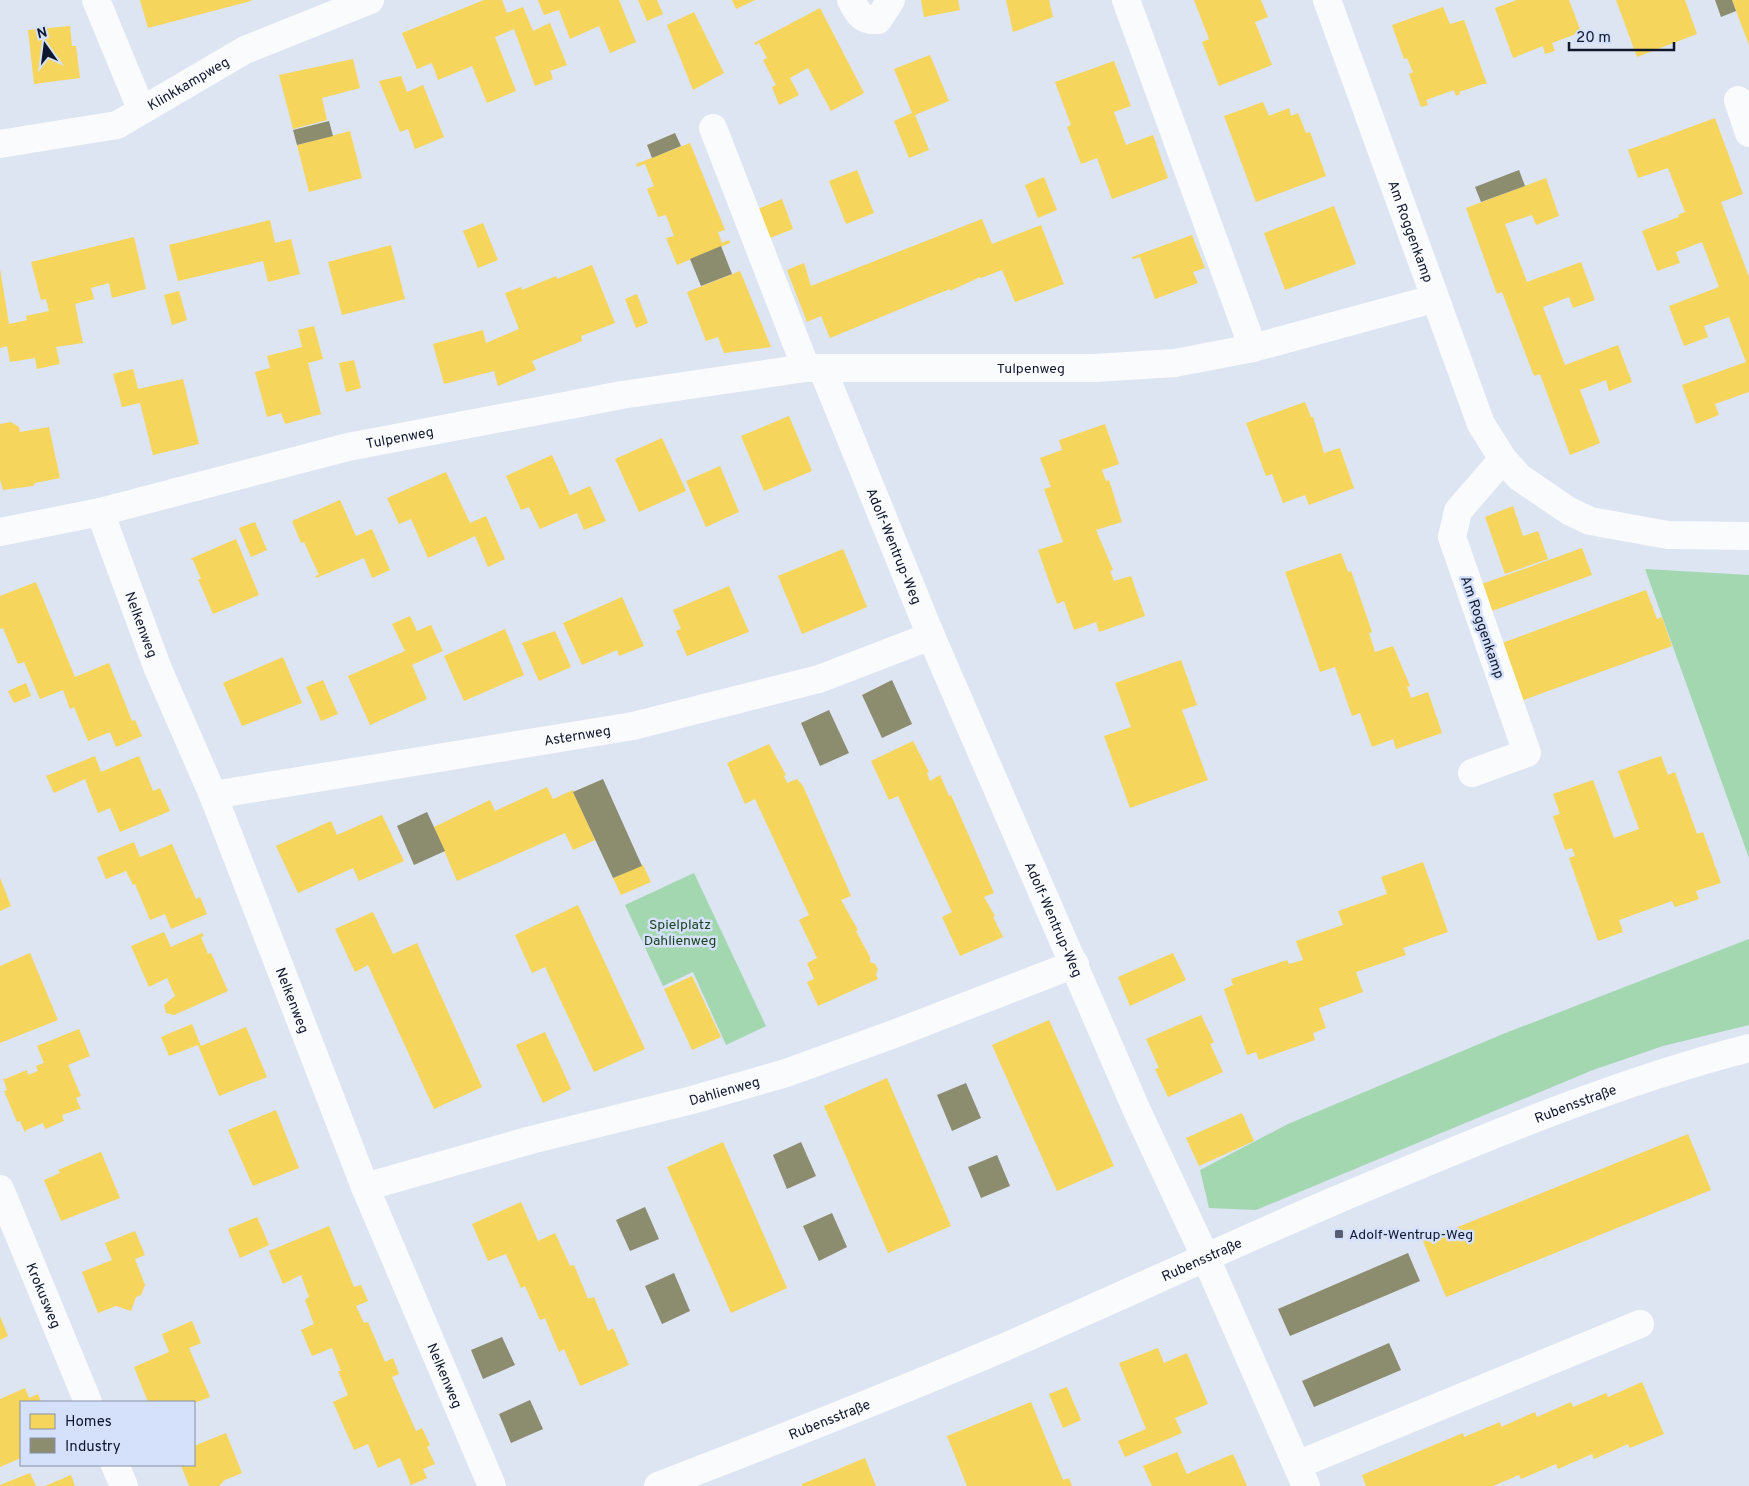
<svg xmlns="http://www.w3.org/2000/svg" width="1749" height="1486" viewBox="0 0 1749 1486" font-family="Overpass,sans-serif">
  <style>
    .green { fill: #a2d7b0 }
    .homes { fill: #f6d55c }
    .industry { fill: #8c8c6e }
    .lines { fill: none; stroke-linecap: round; stroke-linejoin: round }
    .minor { stroke: #fafbfd; stroke-width: 28 }
    .poi-dot { fill: #585f73; stroke: #d5e1fa; stroke-width: 2 }
    .labels { text-anchor: middle; stroke-width: 5; stroke-linejoin: round; paint-order: stroke }
    .street-label { font-size: 14px; fill: #10182e; stroke: #d5e1fa }
    .park-label { font-size: 14px; fill: #1c4221; stroke: #d5e1fa }
    .poi-label { font-size: 14px; fill: #10182e; stroke: #d5e1fa; text-anchor: start }
  </style>
  <rect width="100%" height="100%" fill="#dde4f2"/>
  <!-- green -->
  <path class="green" d="M 1645,569 L 1749,575 L 1749,858 Z
    M 694,873 L 766,1026 L 726,1045 L 693,972 L 663,986 L 625,905 Z
    M 1749,939 L 1749,1025 L 1663,1046 L 1593,1070 L 1256,1210 L 1209,1208 L 1200,1170 L 1288,1124 L 1503,1034 Z"/>
  <!-- homes -->
  <path class="homes" d="M 140,0 L 251,0 L 251,1 L 148,28 Z
    M 484,0 L 502,0 L 507,13 L 523,7 L 533,31 L 550,23 L 567,65 L 550,71 L 553,79 L 535,86 L 514,29 L 495,37 L 516,91 L 487,103 L 472,66 L 438,80 L 432,63 L 417,69 L 402,33 Z
    M 538,0 L 619,0 L 636,42 L 610,53 L 599,26 L 570,39 L 559,10 L 544,15 Z
    M 638,0 L 657,0 L 663,14 L 647,21 Z
    M 732,0 L 755,0 L 736,9 Z
    M 921,0 L 958,0 L 960,10 L 924,17 Z
    M 1006,0 L 1049,0 L 1053,17 L 1013,32 Z
    M 1194,0 L 1261,0 L 1268,17 L 1255,22 L 1272,65 L 1219,86 L 1202,42 L 1209,39 Z
    M 1517,0 L 1569,0 L 1581,32 L 1552,43 L 1555,51 L 1545,54 L 1543,46 L 1513,58 L 1495,8 Z
    M 1616,0 L 1685,0 L 1697,34 L 1637,57 Z
    M 1732,0 L 1749,0 L 1749,45 Z
    M 1443,7 L 1450,24 L 1464,20 L 1487,84 L 1483,84 L 1459,92 L 1460,94 L 1456,96 L 1454,90 L 1426,100 L 1428,105 L 1421,107 L 1409,74 L 1413,72 L 1407,58 L 1404,59 L 1392,25 Z
    M 820,8 L 864,93 L 831,111 L 808,68 L 790,78 L 799,95 L 779,105 L 772,87 L 776,85 L 763,60 L 767,58 L 759,43 L 756,45 L 754,43 Z
    M 694,12 L 724,73 L 693,90 L 667,25 Z
    M 70,26 L 72,46 L 76,46 L 80,78 L 34,84 L 28,30 Z
    M 930,55 L 949,101 L 915,115 L 929,150 L 909,158 L 894,121 L 912,113 L 894,69 Z
    M 353,59 L 360,88 L 322,98 L 327,120 L 293,129 L 279,75 Z
    M 1114,61 L 1131,106 L 1114,112 L 1126,145 L 1153,135 L 1168,178 L 1112,199 L 1097,158 L 1081,164 L 1067,127 L 1071,125 L 1055,82 Z
    M 401,76 L 407,92 L 423,85 L 444,137 L 415,149 L 408,129 L 400,132 L 379,81 Z
    M 1263,102 L 1269,116 L 1289,108 L 1291,116 L 1298,113 L 1306,133 L 1310,132 L 1326,176 L 1256,202 L 1224,116 Z
    M 1715,118 L 1743,194 L 1721,202 L 1749,277 L 1749,392 L 1715,404 L 1719,415 L 1696,424 L 1682,385 L 1746,362 L 1729,317 L 1704,326 L 1708,337 L 1684,346 L 1669,306 L 1719,287 L 1702,242 L 1676,252 L 1680,263 L 1657,271 L 1642,231 L 1679,217 L 1678,215 L 1685,212 L 1668,168 L 1638,178 L 1628,150 Z
    M 350,131 L 362,178 L 309,192 L 297,145 Z
    M 690,143 L 725,230 L 718,232 L 722,243 L 729,240 L 730,243 L 677,265 L 666,238 L 674,236 L 666,215 L 658,217 L 647,189 L 654,186 L 645,164 L 637,167 L 636,164 Z
    M 857,170 L 874,213 L 846,224 L 829,181 Z
    M 1044,177 L 1057,210 L 1038,218 L 1025,185 Z
    M 1546,178 L 1559,216 L 1536,225 L 1532,215 L 1505,224 L 1527,282 L 1581,262 L 1595,300 L 1573,308 L 1569,297 L 1543,307 L 1565,365 L 1618,345 L 1632,382 L 1609,391 L 1606,380 L 1580,390 L 1600,443 L 1570,455 L 1540,374 L 1534,376 L 1502,292 L 1497,294 L 1466,208 Z
    M 782,199 L 793,229 L 765,240 L 753,211 Z
    M 1334,206 L 1356,264 L 1285,290 L 1264,233 Z
    M 982,219 L 992,244 L 1041,225 L 1064,284 L 1015,302 L 1002,270 L 981,278 L 980,277 L 950,291 L 950,289 L 932,296 L 830,338 L 821,316 L 807,322 L 787,270 L 804,263 L 811,286 Z
    M 270,220 L 275,243 L 291,239 L 300,274 L 268,282 L 263,261 L 178,281 L 169,245 Z
    M 483,223 L 498,260 L 478,268 L 463,231 Z
    M 1192,235 L 1205,268 L 1193,272 L 1198,283 L 1155,299 L 1140,257 L 1133,259 L 1132,257 Z
    M 134,237 L 146,289 L 112,298 L 109,283 L 91,288 L 94,299 L 75,304 L 83,343 L 56,347 L 60,364 L 37,369 L 35,358 L 10,362 L 7,346 L 0,348 L 0,269 L 9,324 L 27,320 L 26,316 L 49,311 L 46,299 L 41,300 L 31,262 Z
    M 391,245 L 405,299 L 342,315 L 328,262 Z
    M 592,265 L 615,323 L 581,336 L 582,341 L 532,361 L 536,370 L 498,386 L 494,371 L 444,384 L 433,344 L 483,330 L 486,343 L 519,329 L 505,293 L 521,287 L 522,290 L 556,276 L 557,279 Z
    M 740,271 L 771,347 L 724,353 L 718,337 L 706,341 L 687,292 Z
    M 179,291 L 187,320 L 172,325 L 164,295 Z
    M 637,294 L 648,323 L 636,328 L 625,299 Z
    M 314,326 L 323,359 L 308,363 L 321,414 L 285,424 L 281,413 L 267,417 L 255,372 L 270,368 L 267,356 L 302,347 L 298,330 Z
    M 354,360 L 361,388 L 346,392 L 339,363 Z
    M 133,369 L 138,389 L 183,379 L 199,444 L 153,455 L 140,403 L 122,407 L 113,374 Z
    M 1305,402 L 1311,417 L 1313,417 L 1324,453 L 1340,448 L 1354,488 L 1309,505 L 1305,495 L 1283,503 L 1272,474 L 1266,476 L 1246,423 Z
    M 789,416 L 812,471 L 764,491 L 741,436 Z
    M 11,422 L 19,427 L 20,432 L 49,427 L 60,478 L 35,483 L 33,486 L 3,490 L 0,479 L 0,424 Z
    M 1105,424 L 1119,464 L 1102,470 L 1106,481 L 1109,480 L 1122,522 L 1096,530 L 1113,570 L 1110,571 L 1114,581 L 1131,576 L 1145,616 L 1099,632 L 1096,622 L 1074,630 L 1064,601 L 1057,604 L 1038,550 L 1063,542 L 1044,489 L 1051,487 L 1040,458 L 1062,450 L 1059,440 Z
    M 662,438 L 686,491 L 639,512 L 615,459 Z
    M 552,455 L 570,495 L 590,486 L 606,521 L 584,530 L 577,513 L 540,529 L 529,507 L 521,510 L 506,476 Z
    M 720,466 L 739,512 L 706,527 L 686,481 Z
    M 446,472 L 470,523 L 486,516 L 505,559 L 488,567 L 475,536 L 428,558 L 411,519 L 399,524 L 387,498 Z
    M 340,500 L 356,536 L 372,529 L 390,570 L 372,578 L 364,558 L 316,578 L 315,576 L 319,575 L 304,542 L 301,543 L 292,521 Z
    M 1513,506 L 1523,536 L 1538,531 L 1548,559 L 1505,574 L 1485,517 Z
    M 255,522 L 267,550 L 251,557 L 239,528 Z
    M 236,539 L 259,595 L 213,614 L 198,579 L 201,579 L 193,560 L 190,559 Z
    M 1582,548 L 1592,575 L 1492,611 L 1482,584 Z
    M 843,549 L 867,607 L 802,634 L 778,576 Z
    M 1341,553 L 1348,572 L 1351,571 L 1372,632 L 1369,633 L 1375,652 L 1393,646 L 1410,686 L 1407,687 L 1411,698 L 1428,692 L 1442,733 L 1396,749 L 1393,739 L 1372,747 L 1360,713 L 1352,716 L 1335,667 L 1320,672 L 1285,572 Z
    M 36,582 L 75,677 L 109,663 L 132,721 L 135,720 L 142,736 L 116,747 L 110,732 L 88,741 L 74,707 L 70,709 L 63,690 L 40,699 L 24,662 L 18,664 L 3,628 L 0,629 L 0,596 Z
    M 729,586 L 749,632 L 687,656 L 676,631 L 681,629 L 673,610 Z
    M 1646,590 L 1657,619 L 1662,617 L 1672,646 L 1523,700 L 1502,643 Z
    M 622,597 L 644,646 L 619,656 L 617,650 L 582,665 L 563,623 Z
    M 410,616 L 417,631 L 431,625 L 443,651 L 412,665 L 427,699 L 370,725 L 348,676 L 405,651 L 392,624 Z
    M 505,629 L 524,675 L 464,701 L 444,656 Z
    M 555,631 L 571,667 L 539,681 L 522,643 Z
    M 283,657 L 302,703 L 242,726 L 223,683 Z
    M 1181,660 L 1197,705 L 1182,710 L 1208,780 L 1130,808 L 1104,736 L 1131,727 L 1115,683 Z
    M 323,680 L 338,714 L 321,721 L 306,687 Z
    M 26,683 L 31,696 L 14,703 L 8,691 Z
    M 913,741 L 929,772 L 927,773 L 930,781 L 940,775 L 949,796 L 951,795 L 994,893 L 984,897 L 995,916 L 993,917 L 1003,937 L 960,956 L 942,917 L 952,912 L 898,796 L 889,800 L 871,761 Z
    M 769,744 L 786,775 L 784,776 L 787,783 L 797,779 L 803,786 L 851,896 L 841,900 L 858,930 L 856,931 L 870,957 L 870,962 L 875,964 L 878,969 L 876,975 L 878,979 L 818,1006 L 807,982 L 814,979 L 807,963 L 817,958 L 799,920 L 809,915 L 755,799 L 745,804 L 727,763 Z
    M 95,756 L 101,772 L 139,756 L 153,791 L 160,788 L 170,811 L 120,832 L 110,808 L 98,813 L 85,779 L 54,793 L 46,776 Z
    M 1661,756 L 1668,775 L 1675,772 L 1697,834 L 1703,832 L 1721,883 L 1696,891 L 1699,899 L 1675,907 L 1672,901 L 1619,920 L 1623,932 L 1598,941 L 1569,858 L 1575,856 L 1572,848 L 1565,850 L 1553,816 L 1560,814 L 1553,794 L 1593,780 L 1614,838 L 1639,829 L 1618,771 Z
    M 547,787 L 553,799 L 573,790 L 595,840 L 573,850 L 565,833 L 457,881 L 434,827 L 490,800 L 495,811 Z
    M 382,815 L 404,861 L 359,881 L 353,868 L 298,893 L 276,846 L 331,821 L 337,835 Z
    M 134,842 L 140,857 L 172,844 L 196,899 L 200,897 L 207,914 L 171,929 L 165,914 L 150,920 L 135,884 L 133,885 L 126,871 L 106,879 L 97,857 Z
    M 1423,862 L 1448,932 L 1403,948 L 1406,955 L 1356,972 L 1363,992 L 1319,1008 L 1326,1028 L 1313,1033 L 1315,1040 L 1259,1060 L 1256,1052 L 1247,1055 L 1224,989 L 1233,985 L 1231,979 L 1287,960 L 1289,964 L 1303,960 L 1296,941 L 1343,925 L 1338,911 L 1387,894 L 1381,877 Z
    M 643,865 L 651,882 L 621,895 L 613,878 Z
    M 0,878 L 11,906 L 0,911 Z
    M 578,905 L 645,1049 L 594,1072 L 545,967 L 532,973 L 515,935 Z
    M 373,912 L 393,954 L 417,943 L 482,1087 L 434,1109 L 368,965 L 355,972 L 335,929 Z
    M 164,932 L 171,947 L 202,933 L 204,936 L 201,937 L 208,954 L 211,953 L 228,991 L 174,1015 L 166,1013 L 164,1005 L 175,996 L 167,978 L 149,987 L 131,946 Z
    M 30,953 L 58,1020 L 0,1043 L 0,966 Z
    M 1173,953 L 1186,980 L 1130,1006 L 1118,977 Z
    M 692,976 L 721,1037 L 692,1050 L 664,989 Z
    M 1201,1015 L 1214,1042 L 1210,1044 L 1223,1072 L 1168,1097 L 1155,1069 L 1159,1068 L 1146,1039 Z
    M 1049,1020 L 1114,1166 L 1057,1191 L 992,1045 Z
    M 192,1024 L 201,1046 L 246,1027 L 267,1077 L 219,1096 L 198,1045 L 169,1056 L 161,1037 Z
    M 79,1029 L 90,1056 L 68,1065 L 81,1096 L 76,1098 L 81,1110 L 79,1109 L 62,1115 L 64,1121 L 45,1129 L 43,1123 L 26,1130 L 25,1133 L 20,1121 L 17,1122 L 4,1091 L 7,1090 L 3,1078 L 5,1079 L 27,1070 L 28,1075 L 38,1071 L 36,1066 L 44,1063 L 37,1046 Z
    M 545,1032 L 571,1089 L 543,1103 L 516,1045 Z
    M 887,1078 L 951,1226 L 888,1253 L 824,1106 Z
    M 276,1110 L 299,1168 L 253,1186 L 228,1130 Z
    M 1242,1113 L 1254,1141 L 1199,1166 L 1186,1138 Z
    M 1688,1134 L 1711,1190 L 1446,1297 L 1423,1241 Z
    M 723,1142 L 787,1288 L 731,1313 L 667,1167 Z
    M 101,1152 L 120,1198 L 61,1221 L 44,1180 L 60,1173 L 58,1170 Z
    M 521,1202 L 538,1241 L 555,1233 L 570,1266 L 574,1265 L 588,1299 L 594,1297 L 608,1331 L 613,1328 L 629,1365 L 580,1386 L 564,1349 L 559,1352 L 545,1318 L 540,1320 L 525,1286 L 521,1288 L 506,1254 L 488,1261 L 472,1224 Z
    M 257,1217 L 269,1245 L 240,1258 L 228,1229 Z
    M 329,1226 L 354,1287 L 361,1285 L 368,1301 L 356,1306 L 364,1323 L 368,1322 L 385,1362 L 393,1358 L 399,1374 L 392,1377 L 416,1431 L 422,1428 L 430,1445 L 427,1447 L 435,1464 L 423,1469 L 427,1478 L 411,1485 L 400,1458 L 378,1468 L 368,1444 L 354,1450 L 333,1402 L 348,1395 L 338,1371 L 341,1371 L 332,1348 L 312,1356 L 301,1330 L 314,1324 L 305,1300 L 309,1297 L 301,1275 L 283,1284 L 269,1251 Z
    M 135,1231 L 145,1255 L 135,1259 L 145,1285 L 141,1295 L 136,1297 L 131,1311 L 116,1306 L 98,1313 L 82,1272 L 112,1260 L 105,1243 Z
    M 0,1316 L 8,1336 L 0,1340 Z
    M 192,1321 L 201,1343 L 189,1348 L 210,1397 L 194,1403 L 148,1402 L 134,1367 L 169,1352 L 162,1334 Z
    M 1158,1348 L 1164,1363 L 1187,1353 L 1208,1404 L 1175,1418 L 1182,1433 L 1125,1457 L 1118,1441 L 1146,1429 L 1119,1363 Z
    M 1642,1382 L 1664,1434 L 1630,1448 L 1628,1444 L 1594,1459 L 1592,1454 L 1558,1469 L 1556,1464 L 1521,1479 L 1519,1475 L 1493,1486 L 1366,1486 L 1362,1475 L 1463,1433 L 1464,1437 L 1500,1422 L 1501,1427 L 1535,1412 L 1537,1417 L 1571,1402 L 1573,1407 L 1606,1393 L 1608,1397 Z
    M 1067,1387 L 1081,1420 L 1063,1428 L 1049,1394 Z
    M 25,1388 L 29,1398 L 38,1394 L 41,1402 L 21,1402 L 21,1458 L 0,1467 L 0,1399 Z
    M 1031,1402 L 1063,1480 L 1069,1478 L 1072,1486 L 967,1486 L 947,1436 Z
    M 226,1433 L 242,1473 L 225,1480 L 219,1486 L 189,1486 L 181,1465 L 194,1465 L 194,1446 Z
    M 1177,1452 L 1187,1474 L 1233,1454 L 1247,1486 L 1152,1486 L 1143,1466 Z
    M 865,1458 L 876,1486 L 802,1486 L 802,1484 Z
    M 30,1473 L 36,1486 L 0,1486 L 0,1485 Z
    M 71,1475 L 75,1486 L 45,1486 Z"/>
  <!-- industry -->
  <path class="industry" d="M 1715,0 L 1732,0 L 1736,11 L 1721,17 Z
    M 329,121 L 333,136 L 297,145 L 293,130 Z
    M 675,133 L 681,146 L 652,158 L 647,145 Z
    M 1519,170 L 1525,186 L 1481,202 L 1475,187 Z
    M 721,246 L 732,274 L 701,286 L 690,259 Z
    M 892,680 L 912,724 L 882,738 L 862,695 Z
    M 829,710 L 849,753 L 820,766 L 801,723 Z
    M 603,779 L 642,866 L 613,878 L 573,792 Z
    M 427,812 L 445,851 L 414,865 L 397,826 Z
    M 966,1083 L 981,1118 L 952,1131 L 937,1095 Z
    M 801,1142 L 816,1176 L 787,1189 L 773,1155 Z
    M 997,1155 L 1010,1186 L 981,1198 L 968,1167 Z
    M 645,1207 L 659,1239 L 630,1251 L 616,1220 Z
    M 832,1213 L 847,1247 L 819,1261 L 803,1226 Z
    M 1408,1253 L 1420,1281 L 1290,1336 L 1278,1309 Z
    M 674,1273 L 690,1311 L 662,1324 L 645,1286 Z
    M 502,1337 L 515,1365 L 483,1379 L 471,1350 Z
    M 1389,1343 L 1401,1370 L 1314,1407 L 1302,1381 Z
    M 530,1400 L 543,1429 L 511,1443 L 499,1414 Z"/>
  <g class="lines">
    <!-- minor -->
    <g class="minor">
      <path d="M 96,0 L 141,109"/>
      <path d="M 851,0 C 858,14 862,21 878,20 L 891,0"/>
      <path d="M 1126,0 L 1253,348"/>
      <path id="s1" d="M 1327,0 L 1481,424 L 1503,459 L 1519,477 L 1569,511 L 1590,521 L 1668,535 L 1749,536"/>
      <path d="M 1738,100 L 1749,133"/>
      <path d="M 713,128 L 806,368"/>
      <path id="s2" d="M 0,144 L 117,125 L 245,50 L 370,0"/>
      <path id="s3" d="M 822,368 L 931,636 L 1138,1113 L 1205,1256 L 1306,1486"/>
      <path id="s4" d="M 100,512 L 158,669 L 213,795 L 365,1187 L 492,1486"/>
      <path id="s5" d="M 0,532 L 100,512 L 348,447 L 622,395 L 806,368 L 1094,368 L 1175,363 L 1253,348 L 1433,299"/>
      <path d="M 1472,773 L 1527,753 L 1452,537 L 1458,511 L 1503,459"/>
      <path id="s6" d="M 213,795 L 633,726 L 819,679 L 931,636"/>
      <path id="s7" d="M 365,1187 L 531,1140 L 692,1100 L 786,1073 L 891,1035 L 1075,964"/>
      <path id="s8" d="M 0,1189 L 88,1402"/>
      <path d="M 115,1465 L 124,1486"/>
      <path d="M 1297,1465 L 1640,1324"/>
      <path id="s9" d="M 658,1486 C 770,1443 882,1399 993,1352 C 1107,1303 1219,1250 1334,1201 C 1468,1145 1608,1084 1749,1048"/>
    </g>
  </g>
  <!-- markers -->
  <rect class="poi-dot" x="1334" y="1229" width="10" height="10" rx="2.5"/>
  <g class="labels">
    <!-- street labels -->
    <g class="street-label">
      <text dy="5" stroke="none"><textPath href="#s2" startOffset="201">Klinkkampweg</textPath></text>
      <text dy="5" stroke="none"><textPath href="#s1" startOffset="246">Am Roggenkamp</textPath></text>
      <text dy="5" stroke="none"><textPath href="#s5" startOffset="1048">Tulpenweg</textPath></text>
      <text dy="5" stroke="none"><textPath href="#s5" startOffset="411">Tulpenweg</textPath></text>
      <text dy="5" stroke="none"><textPath href="#s3" startOffset="192">Adolf-Wentrup-Weg</textPath></text>
      <text dy="5" stroke="none"><textPath href="#s4" startOffset="120">Nelkenweg</textPath></text>
      <text transform="translate(1483 627) rotate(71)" y="5">Am Roggenkamp</text>
      <text dy="5" stroke="none"><textPath href="#s6" startOffset="369">Asternweg</textPath></text>
      <text dy="5" stroke="none"><textPath href="#s3" startOffset="598">Adolf-Wentrup-Weg</textPath></text>
      <text dy="5" stroke="none"><textPath href="#s4" startOffset="525">Nelkenweg</textPath></text>
      <text dy="5" stroke="none"><textPath href="#s7" startOffset="372">Dahlienweg</textPath></text>
      <text dy="5" stroke="none"><textPath href="#s9" startOffset="994">Rubensstraße</textPath></text>
      <text dy="5" stroke="none"><textPath href="#s9" startOffset="589">Rubensstraße</textPath></text>
      <text dy="5" stroke="none"><textPath href="#s8" startOffset="115">Krokusweg</textPath></text>
      <text dy="5" stroke="none"><textPath href="#s4" startOffset="930">Nelkenweg</textPath></text>
      <text dy="5" stroke="none"><textPath href="#s9" startOffset="184">Rubensstraße</textPath></text>
    </g>
    <!-- park labels -->
    <g class="park-label">
      <text x="680" y="929">Spielplatz<tspan x="680" dy="16">Dahlienweg</tspan></text>
    </g>
    <!-- poi labels -->
    <g class="poi-label">
      <text x="1349" y="1239">Adolf-Wentrup-Weg</text>
    </g>
  </g>
  <!-- legend -->
  <rect x="20" y="1401" width="175" height="65" fill="#d5e1fa" stroke="#8691a8"/>
  <rect x="30" y="1414" width="25" height="15" fill="#f6d55c" stroke="#8691a8"/>
  <text x="65" y="1426" font-size="15" fill="#10182e">Homes</text>
  <rect x="30" y="1438" width="25" height="15" fill="#8c8c6e" stroke="#8691a8"/>
  <text x="65" y="1451" font-size="15" fill="#10182e">Industry</text>
  <!-- north arrow -->
  <g transform="translate(45 45) rotate(346)" stroke="#d5e1fa" stroke-width="4" paint-order="stroke">
  <path d="M0-4L9 19L0 12L-9 19Z" fill="#10182e"/>
  <text y="-8" font-size="14" font-weight="bold" text-anchor="middle" fill="#10182e">N</text>
  </g>
  <!-- scale -->
  <path d="M1569 42v8h105v-8" fill="none" stroke="#10182e" stroke-width="2.5"/>
  <text x="1576" y="42" font-size="15" fill="#10182e" stroke="#d5e1fa" stroke-width="4" paint-order="stroke">20 m</text>
</svg>
